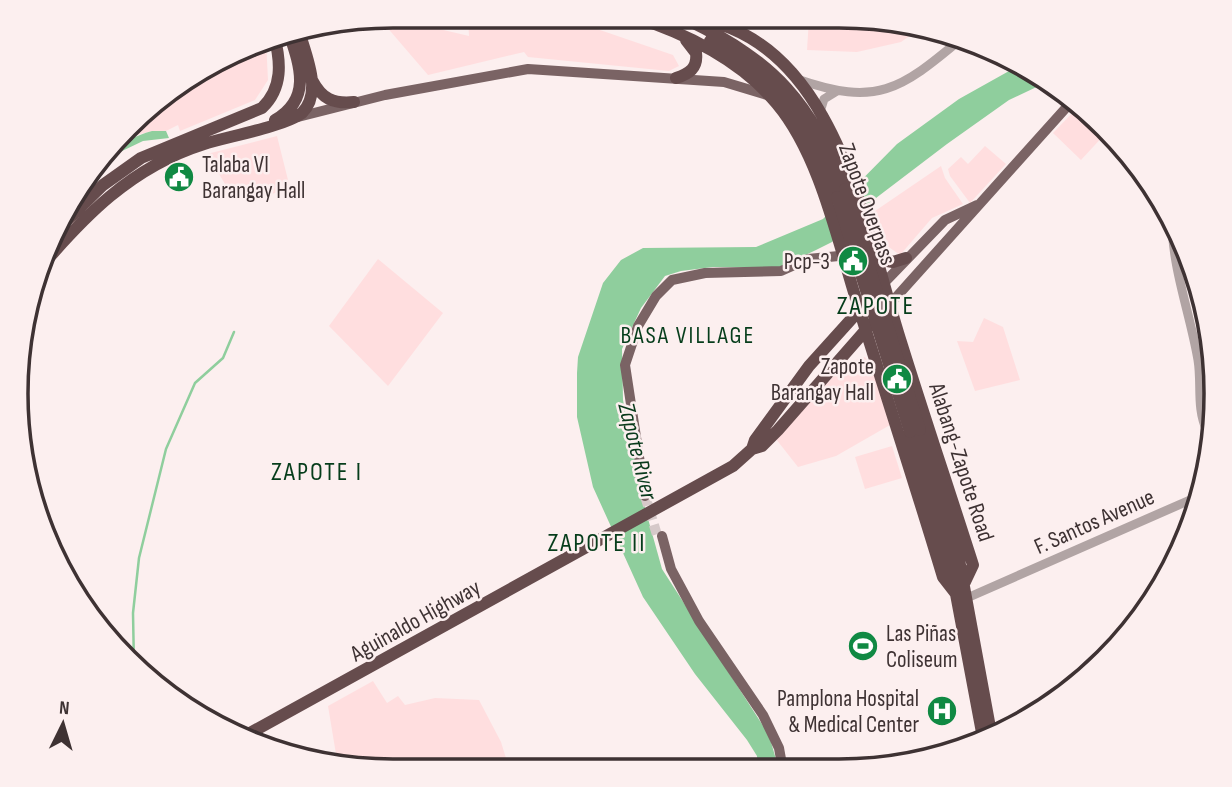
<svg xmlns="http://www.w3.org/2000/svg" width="1232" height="787" viewBox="0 0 1232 787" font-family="'Sofia Sans Condensed',sans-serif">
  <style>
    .built { fill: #ffdedf }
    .water { fill: #8fce9d }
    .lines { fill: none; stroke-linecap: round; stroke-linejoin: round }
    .stream { stroke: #8fce9d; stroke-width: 2.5 }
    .major-tunnel { stroke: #d6c9c9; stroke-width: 10; stroke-dasharray: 10 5; stroke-linecap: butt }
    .minor { stroke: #b1a4a4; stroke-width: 9 }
    .major { stroke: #7a6364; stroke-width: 10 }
    .highway { stroke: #664c4d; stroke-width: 12 }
    .highway-bridge { stroke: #664c4d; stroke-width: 12 }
    .labels { text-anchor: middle; stroke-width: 5; stroke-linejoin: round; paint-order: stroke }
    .poi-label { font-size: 23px; fill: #3e3233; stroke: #fcefef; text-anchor: end }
    .street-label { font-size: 23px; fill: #3e3233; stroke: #fcefef }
    .neighbourhood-label { font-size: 24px; letter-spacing: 2px; fill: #063d1b; stroke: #fcefef }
    .water-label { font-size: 24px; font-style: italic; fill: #093a1b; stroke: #fcefef }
    .quarter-label { font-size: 26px; letter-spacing: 2px; fill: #063d1b; stroke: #fcefef }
    .rim { fill: none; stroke: #3e3233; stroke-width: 3.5 }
  </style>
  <rect width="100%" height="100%" fill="#fcefef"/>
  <!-- built -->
  <path class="built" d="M 406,16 L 405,21 L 469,36 L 468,16 L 562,17 L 673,55 L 679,66 L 669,71 L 528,57 L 524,52 L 428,75 L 379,18 Z
    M 809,19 L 888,19 L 921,28 L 901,42 L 857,52 L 807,50 Z
    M 266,41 L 268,80 L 255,100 L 180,131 L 178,125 L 166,131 L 152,131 L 129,137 L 110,148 L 183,80 Z
    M 1080,105 L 1106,133 L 1081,160 L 1053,133 Z
    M 277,136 L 290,188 L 263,197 L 259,187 L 242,196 L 231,194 L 207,154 Z
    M 985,146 L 1006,164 L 970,203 L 950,176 L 948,169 L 961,157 L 968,164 Z
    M 941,166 L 945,178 L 963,204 L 932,218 L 900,255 L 886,245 L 875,225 L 875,211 Z
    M 378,259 L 443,313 L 388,386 L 329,326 Z
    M 984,318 L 1003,327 L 1020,380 L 975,391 L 957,341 L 973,342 Z
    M 865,357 L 873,370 L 890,425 L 836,456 L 798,467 L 776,439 L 846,363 Z
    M 892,446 L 902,478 L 865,489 L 855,457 Z
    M 373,681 L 387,703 L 398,696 L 405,705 L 435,698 L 479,700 L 501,742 L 509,768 L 338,766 L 328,706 Z"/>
  <!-- water -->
  <path class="water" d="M 1018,66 L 1045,83 L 1009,100 L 947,144 L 876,198 L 832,242 L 816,250 L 778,268 L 713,267 L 681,271 L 665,276 L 641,308 L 622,349 L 623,400 L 642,497 L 662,569 L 769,735 L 779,770 L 758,770 L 757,756 L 747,740 L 695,674 L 643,597 L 593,487 L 577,417 L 577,373 L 578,357 L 603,283 L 621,260 L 643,248 L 756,247 L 823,219 L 897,144 L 959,99 Z
    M 152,131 L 166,131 L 169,138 L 143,141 L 120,152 L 79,191 C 96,160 119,140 152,131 Z"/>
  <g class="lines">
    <!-- stream -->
    <path class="stream" d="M 134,666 L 133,613 L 139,558 L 166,449 L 195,383 L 223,358 L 234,332"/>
    <!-- major-tunnel -->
    <path class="major-tunnel" d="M 645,496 L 658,538"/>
    <!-- minor -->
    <path class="minor" d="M 797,79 C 877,107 900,90 961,39
      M 820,112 L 824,99 L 837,91
      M 1172,220 C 1172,268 1190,313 1198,360 C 1202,384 1196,408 1207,431
      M 967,598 L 1199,496"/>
    <!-- major -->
    <path class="major" d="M 298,117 L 385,95 L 528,69 L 724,82 L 767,95
      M 883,284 L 945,220 L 977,205
      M 890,304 L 1073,100
      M 645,496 L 625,365 L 638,326 L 656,296 L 672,280 L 705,273 L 781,271 L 808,259 L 849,255
      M 662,536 L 671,569 L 699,621 L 763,715 L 779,748 L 783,770"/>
    <!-- highway -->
    <path class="highway" d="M 634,17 C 686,33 742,61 777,104 C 819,154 837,238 856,299 C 885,392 915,484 943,577 L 957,595
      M 692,18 C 836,36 865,230 901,342 C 924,416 949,490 973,565 L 964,584
      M 690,21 C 776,63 809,101 845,189
      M 710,41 C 780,78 810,126 837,197
      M 676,78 C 689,74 698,68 696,53 L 686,40
      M 312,80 C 322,99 333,104 354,102
      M 275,120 C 312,99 300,66 289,33
      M 61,226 L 103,185 L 141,158 L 262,108 C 283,88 281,62 274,35
      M 876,259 L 893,262 L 906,258
      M 35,274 C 83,217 131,167 204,144 C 230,136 282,127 302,113 C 323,92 306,56 299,31
      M 920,430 L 958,554 L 989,722
      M 910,432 L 949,557 L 983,738
      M 752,449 L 762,446 L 778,430 L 871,324
      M 241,738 L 733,466 L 752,449 L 755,440 L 809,366 L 883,284"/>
    <!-- highway-bridge -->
    <path class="highway-bridge" d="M 845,189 L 920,430
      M 837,197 L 910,432"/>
  </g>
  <!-- icons -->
  <defs>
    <g id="civic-disc" transform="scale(1.575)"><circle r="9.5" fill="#108943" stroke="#fcefef"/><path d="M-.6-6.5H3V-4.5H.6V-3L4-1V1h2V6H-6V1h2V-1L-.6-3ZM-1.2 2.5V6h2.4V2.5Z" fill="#fff"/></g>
    <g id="stadium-disc" transform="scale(1.575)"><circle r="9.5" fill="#108943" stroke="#fcefef"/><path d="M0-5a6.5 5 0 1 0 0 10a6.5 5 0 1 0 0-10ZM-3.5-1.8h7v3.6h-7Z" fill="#fff"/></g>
    <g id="hospital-disc" transform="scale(1.575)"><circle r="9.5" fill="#108943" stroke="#fcefef"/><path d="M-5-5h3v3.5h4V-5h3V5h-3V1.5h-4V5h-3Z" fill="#fff"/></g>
  </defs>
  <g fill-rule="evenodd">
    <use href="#civic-disc" x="179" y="177"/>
    <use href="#civic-disc" x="853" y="261"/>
    <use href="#civic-disc" x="897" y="379"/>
    <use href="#stadium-disc" x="863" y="646"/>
    <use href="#hospital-disc" x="942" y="711"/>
  </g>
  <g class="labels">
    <!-- poi labels -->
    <g class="poi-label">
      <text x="202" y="172" text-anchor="start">Talaba VI<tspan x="202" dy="26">Barangay Hall</tspan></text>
      <text x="830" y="269">Pcp-3</text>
      <text x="874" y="374">Zapote<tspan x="874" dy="26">Barangay Hall</tspan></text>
      <text x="886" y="641" text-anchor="start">Las Piñas<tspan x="886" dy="26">Coliseum</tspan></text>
      <text x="919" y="706">Pamplona Hospital<tspan x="919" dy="26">&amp; Medical Center</tspan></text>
    </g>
    <!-- street labels -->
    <g class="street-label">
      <text transform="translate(868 204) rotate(70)" y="8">Zapote Overpass</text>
      <text transform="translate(962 462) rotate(72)" y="8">Alabang-Zapote Road</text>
      <text transform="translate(1094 521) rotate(-24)" y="8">F. Santos Avenue</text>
      <text transform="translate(415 620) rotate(-29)" y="8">Aguinaldo Highway</text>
    </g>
    <!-- neighbourhood labels -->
    <g class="neighbourhood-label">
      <text x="688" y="343">BASA VILLAGE</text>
    </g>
    <!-- water labels -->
    <g class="water-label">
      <text transform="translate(638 451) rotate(76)" y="8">Zapote River</text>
    </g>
    <!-- quarter labels -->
    <g class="quarter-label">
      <text x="876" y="314">ZAPOTE</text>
      <text x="317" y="480">ZAPOTE I</text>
      <text x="597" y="551">ZAPOTE II</text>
    </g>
  </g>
  <!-- crop -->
  <path d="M0 0H1232V787H0ZM393 28H839A365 365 0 0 1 1204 393V394A365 365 0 0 1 839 759H393A365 365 0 0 1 28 394V393A365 365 0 0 1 393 28Z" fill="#fcefef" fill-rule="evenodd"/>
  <path class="rim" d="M393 28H839A365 365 0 0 1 1204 393V394A365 365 0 0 1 839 759H393A365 365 0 0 1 28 394V393A365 365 0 0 1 393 28Z"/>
  <!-- north arrow -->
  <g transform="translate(63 724) rotate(5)" stroke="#fcefef" stroke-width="5" paint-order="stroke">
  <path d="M0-5L12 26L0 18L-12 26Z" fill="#3e3233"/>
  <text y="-10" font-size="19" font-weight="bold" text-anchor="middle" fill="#3e3233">N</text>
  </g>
</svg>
